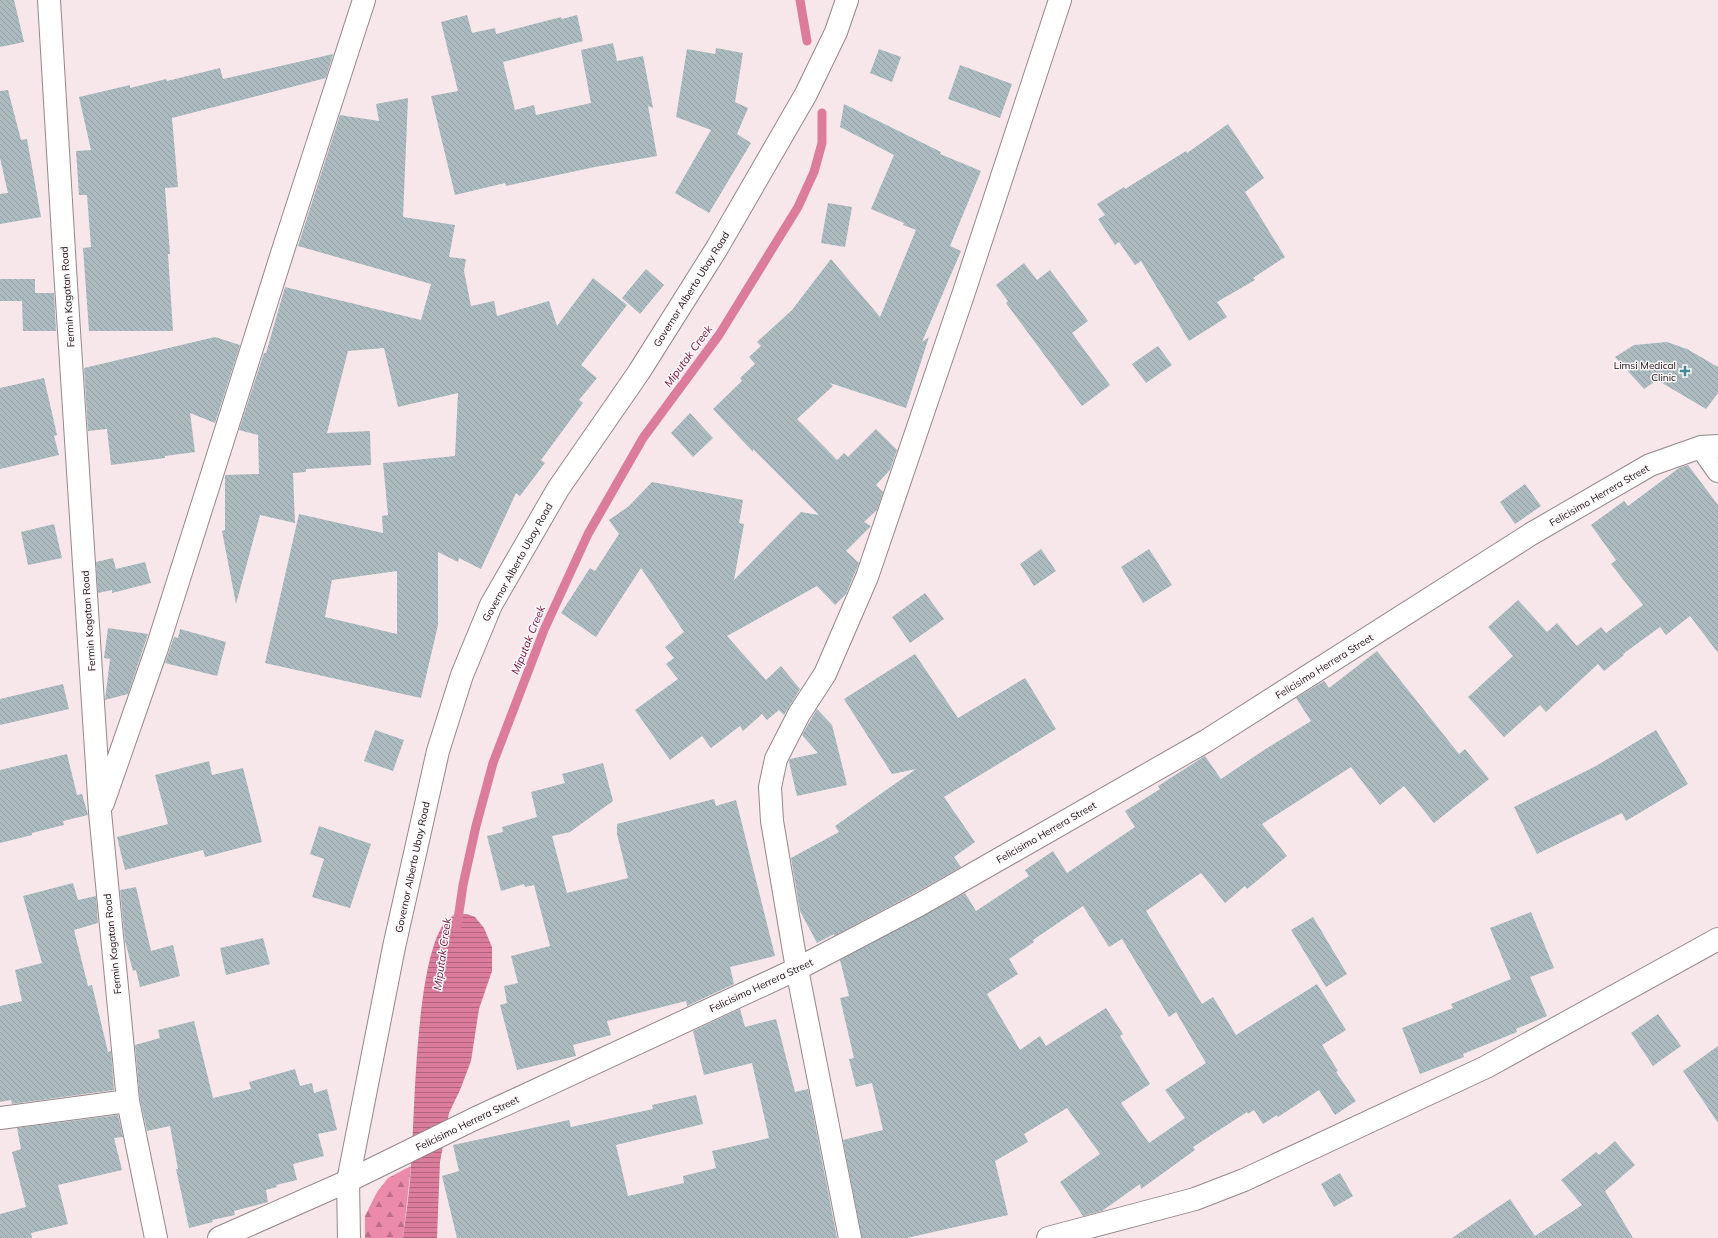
<svg xmlns="http://www.w3.org/2000/svg" width="1718" height="1238" viewBox="0 0 1718 1238" font-family="Mulish,sans-serif">
  <style>
    .forest { fill: url(#forest-firs) }
    .water { fill: url(#water-rules) }
    .lines { fill: none; stroke-linecap: round; stroke-linejoin: round }
    .stream { stroke: #dc7c9c; stroke-width: 9 }
    .building { fill: url(#building-back-hatch); fill-rule: evenodd }
    .minor-casing { stroke: #95878a; stroke-width: 24 }
    .major-casing { stroke: #95878a; stroke-width: 24 }
    .minor { stroke: #fff; stroke-width: 22 }
    .major { stroke: #fff; stroke-width: 22 }
    .poi-dot { fill: #438895; stroke: #fdf7f9; stroke-width: 1.5 }
    .labels { text-anchor: middle; stroke-width: 3; stroke-linejoin: round; paint-order: stroke }
    .street-label { font-size: 10px; fill: #150f11; stroke: #fdf7f9 }
    .poi-label { font-size: 10px; fill: #150f11; stroke: #fdf7f9; text-anchor: end }
    .water-label { font-size: 11px; font-style: italic; fill: #6c163b; stroke: #fdf7f9 }
  </style>
  <defs>
    <pattern id="forest-firs" width="22" height="20" patternUnits="userSpaceOnUse"><rect width="22" height="20" fill="#eb8aaa"/><path d="M5 1l3.5 6h-7zM16 11l3.5 6h-7z" fill="#bd6f89"/></pattern>
    <pattern id="water-rules" width="6" height="5" patternUnits="userSpaceOnUse"><rect width="6" height="5" fill="#dc7c9c"/><path d="M0 2.5h6" fill="none" stroke="#b1647e"/></pattern>
    <pattern id="building-back-hatch" width="6" height="6" patternUnits="userSpaceOnUse"><rect width="6" height="6" fill="#abbbbf"/><path d="M-1 5l2 2M0 0l6 6M5-1l2 2" fill="none" stroke="#92a0a3"/></pattern>
  </defs>
  <rect width="100%" height="100%" fill="#f7e7eb"/>
  <!-- forest -->
  <path class="forest" d="M 411,1166 L 403,1238 L 365,1238 L 365,1216 L 377,1192 L 388,1178 Z"/>
  <!-- water -->
  <path class="water" d="M 456,914 L 467,914 L 475,917 L 484,928 L 492,947 L 492,971 L 479,1009 L 471,1061 L 460,1090 L 449,1113 L 440,1162 L 437,1238 L 403,1238 C 406,1214 410,1190 411,1165 C 415,1116 415,950 448,919 C 450,917 454,916 456,914 Z"/>
  <g class="lines">
    <!-- stream -->
    <path class="stream" d="M 800,0 L 807,41
      M 457,926 L 463,885 L 476,826 L 493,763 L 544,630 L 588,534 L 643,438 L 719,335 L 798,207 L 814,172 L 822,143 L 822,113"/>
  </g>
  <!-- building -->
  <path class="building" d="M 0,0 L 14,0 L 24,42 L 0,47 Z
    M 467,15 L 472,33 L 495,28 L 496,34 L 561,17 L 562,19 L 577,15 L 583,41 L 503,62 L 515,110 L 534,105 L 536,115 L 591,103 L 581,50 L 613,43 L 617,61 L 643,56 L 653,108 L 648,106 L 657,156 L 595,167 L 506,186 L 505,183 L 455,195 L 431,96 L 458,91 L 441,22 Z
    M 716,48 L 743,53 L 735,102 L 748,108 L 737,134 L 751,143 L 709,213 L 675,193 L 711,130 L 676,117 L 687,49 L 715,54 Z
    M 879,49 L 901,57 L 892,82 L 870,73 Z
    M 333,54 L 326,78 L 172,118 L 178,187 L 165,188 L 170,254 L 168,254 L 173,331 L 89,331 L 83,248 L 91,247 L 87,195 L 79,195 L 76,151 L 91,150 L 79,97 L 130,85 L 130,88 L 166,79 L 167,81 L 220,68 L 223,79 Z
    M 960,65 L 1012,84 L 1000,118 L 948,99 Z
    M 8,90 L 21,140 L 27,139 L 41,217 L 0,224 L 0,194 L 8,193 L 0,158 L 0,91 Z
    M 408,98 L 403,217 L 455,225 L 449,257 L 466,259 L 464,271 L 471,306 L 494,301 L 497,316 L 549,301 L 557,326 L 593,278 L 627,305 L 581,365 L 597,378 L 579,400 L 583,403 L 541,460 L 545,463 L 520,496 L 516,493 L 481,569 L 459,558 L 458,562 L 438,552 L 438,625 L 421,698 L 265,663 L 299,514 L 383,533 L 382,516 L 388,515 L 383,463 L 455,456 L 458,393 L 398,407 L 384,348 L 348,351 L 327,433 L 370,431 L 371,465 L 306,469 L 306,472 L 293,473 L 295,523 L 260,515 L 236,604 L 222,531 L 225,530 L 225,475 L 259,474 L 258,435 L 239,430 L 264,353 L 266,353 L 285,287 L 421,320 L 431,284 L 298,246 L 340,115 L 379,121 L 376,104 ZM 397,571 L 397,634 L 325,617 L 332,580 Z
    M 844,104 L 941,152 L 940,154 L 981,171 L 950,246 L 961,251 L 922,342 L 929,337 L 906,408 L 830,383 L 833,386 L 797,419 L 837,460 L 844,453 L 848,457 L 876,429 L 897,450 L 890,470 L 876,485 L 883,492 L 877,510 L 864,522 L 871,526 L 846,551 L 859,563 L 846,594 L 835,605 L 817,586 L 727,636 L 766,680 L 781,666 L 800,689 L 784,715 L 779,710 L 767,720 L 762,714 L 743,731 L 740,726 L 711,748 L 702,736 L 670,760 L 635,710 L 678,679 L 666,664 L 674,658 L 665,647 L 684,632 L 641,568 L 596,637 L 561,613 L 590,568 L 595,571 L 619,534 L 609,520 L 629,506 L 652,482 L 743,500 L 739,523 L 744,524 L 734,580 L 801,512 L 819,515 L 753,449 L 753,452 L 713,409 L 742,381 L 740,378 L 755,364 L 749,357 L 761,346 L 757,342 L 792,310 L 831,259 L 880,317 L 916,230 L 903,225 L 904,223 L 871,209 L 894,155 L 840,127 Z
    M 1228,124 L 1264,178 L 1245,192 L 1285,257 L 1253,278 L 1255,280 L 1217,302 L 1227,317 L 1189,341 L 1141,261 L 1135,265 L 1119,242 L 1115,245 L 1098,219 L 1105,215 L 1097,204 L 1124,187 L 1125,189 L 1186,151 L 1187,153 Z
    M 828,203 L 852,207 L 845,247 L 821,243 Z
    M 1024,263 L 1037,280 L 1050,270 L 1088,321 L 1072,333 L 1110,385 L 1082,406 L 1006,303 L 1008,301 L 996,285 Z
    M 646,269 L 664,285 L 640,314 L 622,298 Z
    M 0,279 L 35,279 L 35,293 L 54,293 L 56,331 L 23,331 L 22,301 L 0,301 Z
    M 215,337 L 240,345 L 215,423 L 190,413 L 195,452 L 165,456 L 165,458 L 111,465 L 107,429 L 88,431 L 84,368 Z
    M 1667,342 L 1687,349 L 1718,367 L 1718,393 L 1706,409 L 1657,380 L 1644,389 L 1615,357 L 1634,345 Z
    M 1158,346 L 1172,365 L 1146,383 L 1132,364 Z
    M 44,378 L 57,435 L 54,436 L 59,455 L 0,469 L 0,388 Z
    M 690,413 L 713,438 L 693,457 L 671,433 Z
    M 1688,465 L 1718,505 L 1718,653 L 1690,616 L 1666,635 L 1660,627 L 1623,654 L 1624,655 L 1604,671 L 1598,664 L 1546,712 L 1540,705 L 1504,737 L 1468,697 L 1513,656 L 1488,627 L 1518,600 L 1547,632 L 1557,623 L 1577,646 L 1601,627 L 1606,633 L 1643,605 L 1611,564 L 1616,560 L 1591,525 L 1624,501 L 1628,506 L 1679,468 Z
    M 1525,484 L 1541,506 L 1515,524 L 1500,502 Z
    M 54,524 L 62,558 L 28,565 L 21,532 Z
    M 1041,549 L 1056,571 L 1034,586 L 1020,564 Z
    M 1149,549 L 1172,585 L 1143,603 L 1121,567 Z
    M 113,558 L 116,569 L 145,562 L 151,583 L 112,593 L 112,590 L 98,593 L 96,562 Z
    M 925,593 L 944,619 L 910,643 L 892,617 Z
    M 108,628 L 148,634 L 128,694 L 105,700 L 110,659 L 104,658 Z
    M 180,629 L 226,642 L 217,676 L 165,663 L 174,637 L 178,638 Z
    M 1377,651 L 1459,754 L 1465,749 L 1489,779 L 1434,823 L 1404,786 L 1380,805 L 1351,767 L 1262,824 L 1287,856 L 1247,889 L 1245,886 L 1225,903 L 1201,873 L 1146,911 L 1202,1004 L 1213,997 L 1236,1035 L 1317,984 L 1346,1030 L 1322,1045 L 1338,1071 L 1336,1072 L 1356,1101 L 1335,1115 L 1319,1090 L 1278,1117 L 1277,1115 L 1263,1124 L 1254,1110 L 1248,1114 L 1247,1112 L 1193,1147 L 1195,1150 L 1141,1189 L 1140,1184 L 1102,1211 L 1083,1216 L 1060,1182 L 1100,1154 L 1067,1108 L 1024,1134 L 1028,1142 L 995,1161 L 1008,1215 L 907,1238 L 862,1238 L 843,1140 L 883,1130 L 872,1083 L 856,1087 L 849,1059 L 854,1058 L 840,998 L 849,996 L 840,960 L 965,893 L 976,911 L 1029,876 L 1025,870 L 1053,851 L 1067,873 L 1135,827 L 1125,811 L 1160,789 L 1158,786 L 1205,756 L 1221,779 L 1264,750 L 1311,721 L 1296,698 L 1324,681 L 1329,688 ZM 1083,906 L 1109,947 L 1122,939 L 1169,1017 L 1176,1012 L 1206,1063 L 1165,1090 L 1185,1118 L 1149,1143 L 1121,1103 L 1150,1084 L 1120,1036 L 1123,1034 L 1106,1008 L 1046,1046 L 1040,1036 L 1020,1050 L 987,994 L 1018,974 L 1009,959 L 1034,942 L 1033,940 Z
    M 915,654 L 958,718 L 1025,678 L 1056,729 L 944,797 L 975,842 L 954,857 L 961,867 L 913,894 L 834,936 L 834,934 L 817,943 L 800,911 L 791,858 L 839,832 L 835,826 L 916,769 L 892,774 L 844,699 Z
    M 63,684 L 69,709 L 0,725 L 0,699 Z
    M 817,709 L 832,725 L 847,785 L 797,796 L 789,762 L 790,759 L 818,753 L 802,735 Z
    M 375,730 L 404,740 L 393,771 L 364,761 Z
    M 1656,730 L 1688,784 L 1626,821 L 1622,813 L 1537,854 L 1514,807 L 1596,766 Z
    M 67,754 L 77,795 L 82,794 L 88,815 L 63,821 L 64,825 L 32,833 L 32,835 L 0,843 L 0,770 Z
    M 209,761 L 212,775 L 243,768 L 262,842 L 205,857 L 203,850 L 125,870 L 117,837 L 168,824 L 155,775 Z
    M 603,763 L 613,801 L 570,832 L 552,836 L 567,893 L 628,878 L 617,834 L 617,824 L 714,799 L 716,806 L 736,800 L 775,956 L 730,967 L 734,984 L 687,1006 L 686,1001 L 607,1021 L 611,1035 L 573,1045 L 576,1056 L 517,1070 L 500,1005 L 507,1003 L 504,986 L 518,983 L 511,956 L 550,946 L 534,885 L 525,887 L 524,884 L 501,891 L 487,836 L 503,832 L 502,827 L 537,817 L 531,792 L 565,783 L 562,774 Z
    M 319,826 L 371,844 L 350,908 L 312,897 L 324,859 L 310,854 Z
    M 73,883 L 78,900 L 96,896 L 98,923 L 74,930 L 88,986 L 92,985 L 108,1052 L 111,1051 L 114,1090 L 12,1104 L 11,1100 L 0,1102 L 0,1006 L 22,1001 L 15,970 L 42,963 L 23,896 Z
    M 136,887 L 151,951 L 173,945 L 180,976 L 140,987 L 136,970 L 133,971 L 125,941 L 120,890 Z
    M 1531,912 L 1554,968 L 1530,977 L 1547,1016 L 1516,1029 L 1517,1032 L 1463,1054 L 1464,1057 L 1420,1074 L 1402,1028 L 1453,1008 L 1451,1004 L 1511,979 L 1490,928 Z
    M 1313,917 L 1347,974 L 1326,987 L 1291,930 Z
    M 263,938 L 270,964 L 226,975 L 220,948 Z
    M 740,1009 L 745,1027 L 776,1019 L 795,1092 L 808,1089 L 837,1238 L 457,1238 L 442,1176 L 459,1171 L 453,1145 L 569,1120 L 571,1127 L 653,1109 L 652,1105 L 696,1095 L 703,1124 L 616,1145 L 628,1196 L 684,1183 L 683,1176 L 716,1168 L 712,1151 L 769,1138 L 752,1063 L 704,1075 L 693,1031 Z
    M 1658,1014 L 1681,1046 L 1653,1066 L 1631,1033 Z
    M 194,1021 L 213,1098 L 251,1089 L 249,1082 L 295,1069 L 300,1086 L 312,1083 L 314,1093 L 327,1089 L 337,1130 L 318,1134 L 324,1156 L 293,1164 L 297,1180 L 276,1185 L 277,1187 L 266,1190 L 268,1202 L 234,1211 L 235,1215 L 212,1220 L 213,1222 L 189,1228 L 176,1169 L 178,1169 L 170,1126 L 147,1131 L 140,1099 L 135,1045 L 160,1038 L 158,1030 Z
    M 1718,1046 L 1718,1123 L 1683,1071 Z
    M 118,1115 L 123,1137 L 114,1138 L 122,1170 L 58,1185 L 68,1224 L 31,1233 L 32,1238 L 0,1238 L 0,1214 L 26,1207 L 12,1152 L 21,1149 L 17,1128 Z
    M 1615,1141 L 1635,1165 L 1605,1191 L 1633,1238 L 1452,1238 L 1510,1199 L 1535,1236 L 1582,1205 L 1561,1180 L 1596,1152 L 1599,1155 Z
    M 1340,1173 L 1353,1196 L 1334,1207 L 1321,1184 Z"/>
  <g class="lines">
    <!-- minor casing -->
    <g class="minor-casing">
      <path id="minor" d="M 49,0 L 65,269 L 100,812 L 128,1101 L 156,1238
        M 1701,447 L 1718,471
        M 103,803 L 157,648 L 285,244 L 364,0
        M 0,1118 L 128,1101
        M 219,1238 L 348,1181 L 472,1120 L 797,969 L 919,905 L 1206,741 L 1531,534 L 1650,465 L 1701,447 L 1718,446
        M 850,1238 L 797,969 L 772,821 L 770,787 L 776,759 L 799,714 L 825,674 L 867,577 L 964,292 L 1060,0
        M 1048,1238 L 1195,1199 L 1244,1180 L 1486,1067 L 1718,939"/>
    </g>
    <!-- major casing -->
    <g class="major-casing">
      <path id="major" d="M 349,1238 L 348,1181 L 394,947 L 438,751 L 462,675 L 491,605 L 558,489 L 639,372 L 717,248 L 806,94 L 836,32 L 847,0"/>
    </g>
    <!-- minor -->
    <use href="#minor" class="minor"/>
    <!-- major -->
    <use href="#major" class="major"/>
  </g>
  <!-- markers -->
  <path class="poi-dot" d="M1683 365h4v4h4v4h-4v4h-4v-4h-4v-4h4z"/>
  <g class="labels">
    <!-- street labels -->
    <g class="street-label">
      <text transform="translate(691 289) rotate(-58)" y="4">Governor Alberto Ubay Road</text>
      <text transform="translate(67 297) rotate(-94)" y="4">Fermin Kagatan Road</text>
      <text transform="translate(1599 495) rotate(-30)" y="4">Felicisimo Herrera Street</text>
      <text transform="translate(517 562) rotate(-61)" y="4">Governor Alberto Ubay Road</text>
      <text transform="translate(88 621) rotate(-94)" y="4">Fermin Kagatan Road</text>
      <text transform="translate(1324 666) rotate(-32)" y="4">Felicisimo Herrera Street</text>
      <text transform="translate(1046 832) rotate(-30)" y="4">Felicisimo Herrera Street</text>
      <text transform="translate(412 867) rotate(-78)" y="4">Governor Alberto Ubay Road</text>
      <text transform="translate(112 944) rotate(-96)" y="4">Fermin Kagatan Road</text>
      <text transform="translate(761 985) rotate(-25)" y="4">Felicisimo Herrera Street</text>
      <text transform="translate(467 1123) rotate(-26)" y="4">Felicisimo Herrera Street</text>
    </g>
    <!-- poi labels -->
    <g class="poi-label">
      <text x="1676" y="369">Limsi Medical<tspan x="1676" dy="12">Clinic</tspan></text>
    </g>
    <!-- water labels -->
    <g class="water-label">
      <text transform="translate(688 356) rotate(-54)" y="4">Miputak Creek</text>
      <text transform="translate(528 640) rotate(-68)" y="4">Miputak Creek</text>
      <text transform="translate(442 954) rotate(-82)" y="4">Miputak Creek</text>
    </g>
  </g>
</svg>
